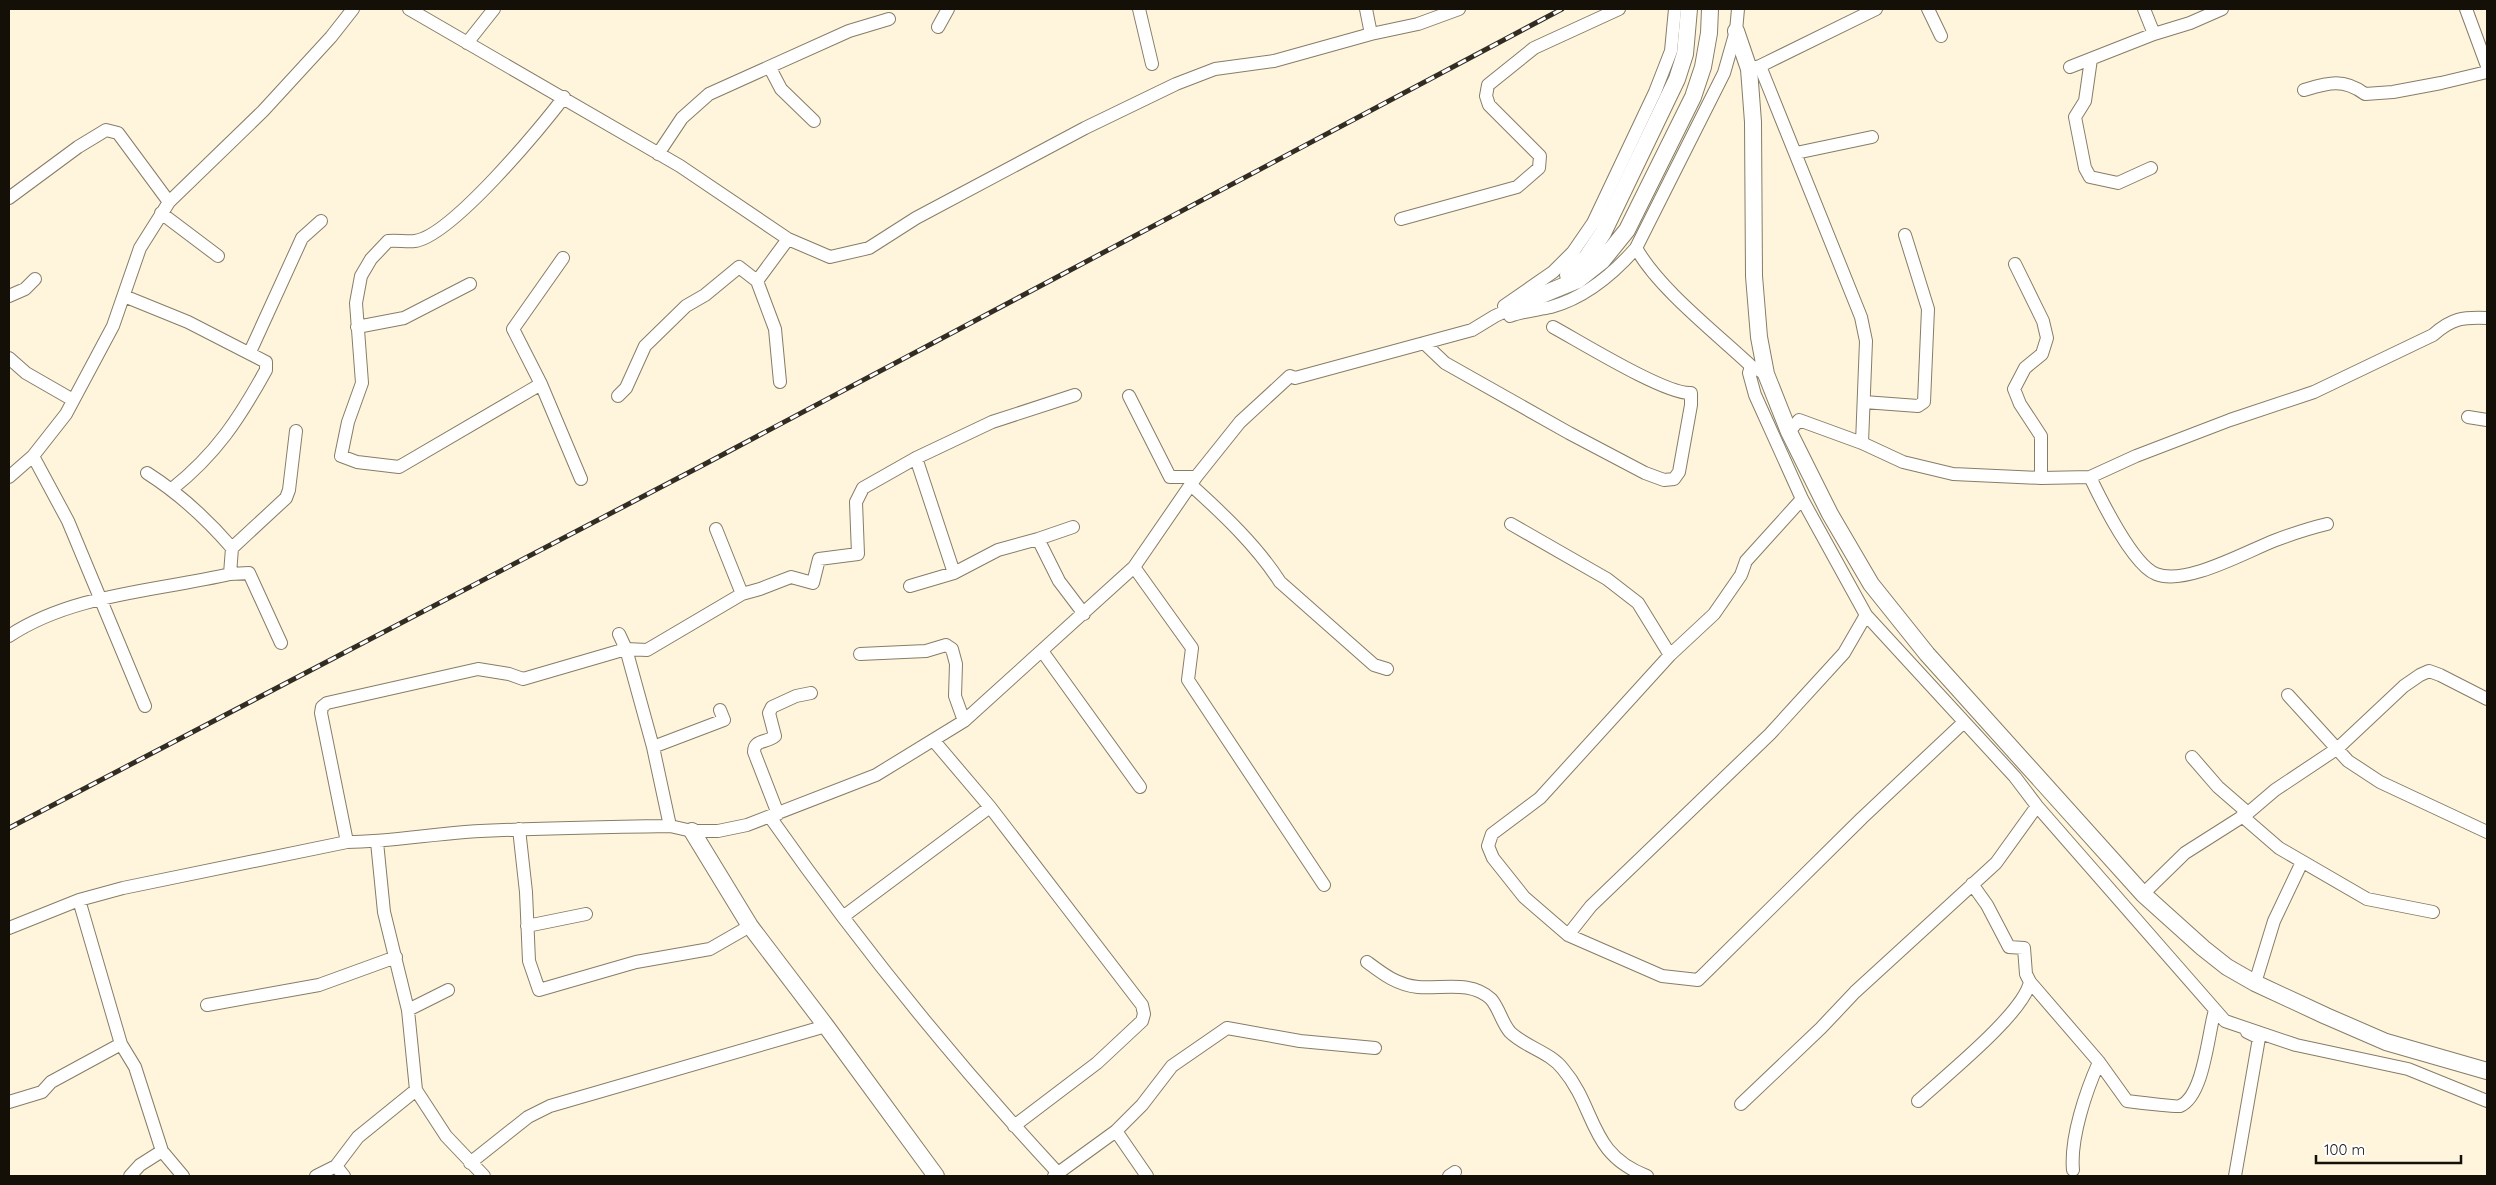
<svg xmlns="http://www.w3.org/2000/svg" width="2496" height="1185" viewBox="0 0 2496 1185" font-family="Quicksand,sans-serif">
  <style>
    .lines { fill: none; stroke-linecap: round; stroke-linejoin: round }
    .minor-casing { stroke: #867d67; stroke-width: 14 }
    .major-casing { stroke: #867d67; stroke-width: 18 }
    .minor { stroke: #fff; stroke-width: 12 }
    .major { stroke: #fff; stroke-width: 16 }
    .rail-casing { stroke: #322d23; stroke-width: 5 }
    .rail { stroke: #fff; stroke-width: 3; stroke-dasharray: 9; stroke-linecap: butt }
  </style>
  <rect width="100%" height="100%" fill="#fff5dc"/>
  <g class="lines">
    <!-- minor casing -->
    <g class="minor-casing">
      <path id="minor" d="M 409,9 L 680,166 L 788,239 L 830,257 L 869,248 L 916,218 L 1085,128 L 1176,84 L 1215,69 L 1274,61 L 1371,34 L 1418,24 L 1459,9
        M 1139,9 L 1152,64
        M 1366,9 L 1371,34
        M 1928,9 L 1941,36
        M 2144,9 L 2154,34
        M 2466,9 L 2487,66
        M 938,27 L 948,9
        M 467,43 L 494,9
        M 2091,59 L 2085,101 L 2075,117 L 2085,168 L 2090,177 L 2118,183 L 2151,168
        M 1760,66 L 1861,317 L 1866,341 L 1862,443
        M 2070,67 L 2154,34 L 2190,23 L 2222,9
        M 770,68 L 781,89 L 814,121
        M 1752,68 L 1760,66 L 1876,9
        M 2304,90 C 2328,83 2343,78 2365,94 L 2393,92 L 2441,83 L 2487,72
        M 1796,153 L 1872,137
        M 658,154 L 682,118 L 709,94 L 849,31 L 889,19
        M 9,198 L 78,147 L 106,130 L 118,133 L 169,202
        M 161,213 L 218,256
        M 1401,219 L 1517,187 L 1539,168 L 1540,156 L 1489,105 L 1486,96 L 1488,85 L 1534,48 L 1619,9
        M 1636,248 C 1659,289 1716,333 1751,366
        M 563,258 L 513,329 L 541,384 L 581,479
        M 2015,264 L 2043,321 L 2047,338 L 2042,354 L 2025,368 L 2014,389 L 2020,404 L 2041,436 L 2041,478
        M 9,296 L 25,289 L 35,279
        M 124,296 L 188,322 L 266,362 L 266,370 C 239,419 216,454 172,489
        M 1504,306 L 1553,272 L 1573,252 L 1593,223 L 1655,92 L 1671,51 L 1675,9
        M 1510,316 C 1523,311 1537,310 1551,307 C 1584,298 1614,273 1636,248 L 1724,73 L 1736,31 L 1738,9
        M 357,327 L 404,318 L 470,284
        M 1424,343 L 1445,363 L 1569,433 L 1645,473 L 1664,480 L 1674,479 L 1679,472 L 1691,405 L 1691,393 C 1666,395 1579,341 1553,327
        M 250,352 L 302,238 L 321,221
        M 9,358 L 26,373 L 73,400
        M 1766,374 L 1751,366 L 1749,373 L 1755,395 L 1802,499 L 1866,615 L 2015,777 L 2037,806 L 2225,1021 L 2296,1045 L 2408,1069 L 2487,1101
        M 780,382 L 775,329 L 757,281 L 788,239
        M 541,384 L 399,467 L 357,462 L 341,456 L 348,422 L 362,383 L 356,303 L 361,276 L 371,259 L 388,241 C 397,240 407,242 415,241 C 451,236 541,128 564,97
        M 618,396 L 626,388 L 645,346 L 686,306 L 705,295 L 739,267 L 757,281
        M 1129,396 L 1170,477 L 1196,477
        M 1864,402 L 1918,406 L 1924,402 L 1928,309 L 1905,235
        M 2468,417 L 2487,420
        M 1789,432 L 1799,420 L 1862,443 L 1903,462 L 1953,474 L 2041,478 L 2090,477 L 2136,456 L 2230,420 L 2314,392 L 2433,335 C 2452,318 2463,317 2487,318
        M 33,456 L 68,521 L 145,706
        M 916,458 L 954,573
        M 147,473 C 180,494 206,518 232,548 L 230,574 L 249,573 L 281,643
        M 9,477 L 33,456 L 66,414 L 113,326 L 140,248 L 169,202 L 263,111 L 331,37 L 353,9
        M 2090,477 C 2101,500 2133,565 2156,574 C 2186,586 2247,551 2276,540 C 2292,534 2310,528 2327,524
        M 1191,485 C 1223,514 1257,546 1280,582 L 1374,665 L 1387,669
        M 1802,499 L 1746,561 L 1741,575 L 1714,614 L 1670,655 L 1540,798 L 1492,834 L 1488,846 L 1493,858 L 1524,897 L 1568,935 L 1662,976 L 1698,980 L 1862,818 L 1964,722
        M 1511,524 L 1607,579 L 1638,603 L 1670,655
        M 716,529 L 742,594
        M 1038,539 L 1059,581 L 1084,614
        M 232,548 L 286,498 L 289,490 L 296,431
        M 1134,567 L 1192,648 L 1188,680 L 1324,885
        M 910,586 L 954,573 L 998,550 L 1038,539 L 1073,527
        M 619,634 L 626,649 L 647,650 L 742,594 L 760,589 L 791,577 L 813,583 L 819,559 L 858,554 L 856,502 L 863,488 L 916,458 L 992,422 L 1075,395
        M 9,636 C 72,594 157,591 230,574
        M 1042,651 L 1140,787
        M 860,654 L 926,651 L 946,645 L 952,649 L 956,664 L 955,696 L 964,721
        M 2288,695 L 2348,761 L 2380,782 L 2487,832
        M 934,741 L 990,807 L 1142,1005 L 1144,1014 L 1142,1021 L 1097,1063 L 1014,1126
        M 653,747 L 724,720 L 720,710
        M 2192,757 L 2218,787 L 2248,813
        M 778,814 L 754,752 C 754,739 767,743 775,736 L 769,713 L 772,707 L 796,696 L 811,693
        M 2242,816 L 2279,848 L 2367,899 L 2433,912
        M 770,817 C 857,941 954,1061 1057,1172
        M 519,829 L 526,892 L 529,961 L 539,990 L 636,962 L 710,949 L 750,926
        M 347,842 L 321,713 L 322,707 L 327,703 L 478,669 L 509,674 L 523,679 L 626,649 L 653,747 L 670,826
        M 377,842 L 384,912 L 408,1010 L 416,1090 L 446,1136 L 484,1176
        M 1972,884 L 1987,905 L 2009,947 L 2024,948 L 2026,974 L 2030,982 L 2099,1062 L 2127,1101 C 2135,1102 2177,1107 2180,1106 C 2204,1096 2208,1033 2215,1010
        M 2143,894 L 2185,853 L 2248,813 L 2275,790 L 2338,748 L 2404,686 L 2420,675 L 2429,671 L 2440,675 L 2487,699
        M 79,900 L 121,1044 L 135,1067 L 162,1151 L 183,1176
        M 844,916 L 990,807
        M 527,926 L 586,914
        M 9,928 L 79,900 L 123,888 L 347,842 C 387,842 425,835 465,832 C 533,828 601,827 670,826 L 692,831 L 718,831 L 747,825 L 876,775 L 964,721 L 1134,567 L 1196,477 L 1240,422 L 1290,376 L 1295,378 L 1472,330 L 1495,316 L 1539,296
        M 1568,935 L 1591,906 L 1770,734 L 1844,653 L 1866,615
        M 1367,962 C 1383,974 1397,985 1418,987 C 1442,989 1471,980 1491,999 C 1499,1008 1502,1023 1510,1032 C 1525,1047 1550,1052 1563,1069 C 1597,1109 1588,1154 1647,1176
        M 2255,983 L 2274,921 L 2302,862
        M 207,1005 L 319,985 L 396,957
        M 408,1010 L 448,990
        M 1918,1101 C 1945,1076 2023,1014 2030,982
        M 9,1102 L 42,1092 L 51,1082 L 121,1044
        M 1741,1104 L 1821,1028 L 1855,992 L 1996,863 L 2037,806
        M 1116,1131 L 1147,1176
        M 470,1163 L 528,1117 L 550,1106 L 826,1026
        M 336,1166 L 344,1176
        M 2073,1170 C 2070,1138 2086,1091 2099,1062
        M 130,1176 L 140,1165 L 162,1151
        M 316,1176 L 336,1166 L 358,1137 L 416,1090
        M 1054,1176 L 1116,1131 L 1142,1105 L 1172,1066 L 1227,1028 L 1300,1041 L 1375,1048
        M 1449,1176 L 1455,1172
        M 2235,1176 L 2259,1038 L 2247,1032"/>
    </g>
    <!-- major casing -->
    <g class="major-casing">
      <path id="major" d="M 1736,31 L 1749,69 L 1753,122 L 1754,276 L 1759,337 L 1766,374 L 1789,432 L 1830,514 L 1871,584 L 1927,654 L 2143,894 L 2203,948 L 2227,967 L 2255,983 L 2326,1016 L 2386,1042 L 2487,1071
        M 1568,275 L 1587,257 L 1603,233 L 1677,79 L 1685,54 L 1689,9
        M 1539,296 L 1578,280 L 1602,261 L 1627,230 L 1693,97 L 1703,67 L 1709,33 L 1710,9
        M 692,831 L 750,926 L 826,1026 L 936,1176"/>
    </g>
    <!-- minor -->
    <use href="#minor" class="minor"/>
    <!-- major -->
    <use href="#major" class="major"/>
    <!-- rail casing -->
    <g class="rail-casing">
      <path id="rail" d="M 9,828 L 705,464 L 1562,9"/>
    </g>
    <!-- rail -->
    <use href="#rail" class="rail"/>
  </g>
  <!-- border -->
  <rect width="2496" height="1185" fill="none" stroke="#141008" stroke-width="20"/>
  <!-- scale -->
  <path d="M2316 1155v8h145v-8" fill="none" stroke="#141008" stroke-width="2.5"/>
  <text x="2324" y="1155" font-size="15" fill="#141008" stroke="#ffffff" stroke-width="4" paint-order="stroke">100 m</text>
</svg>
